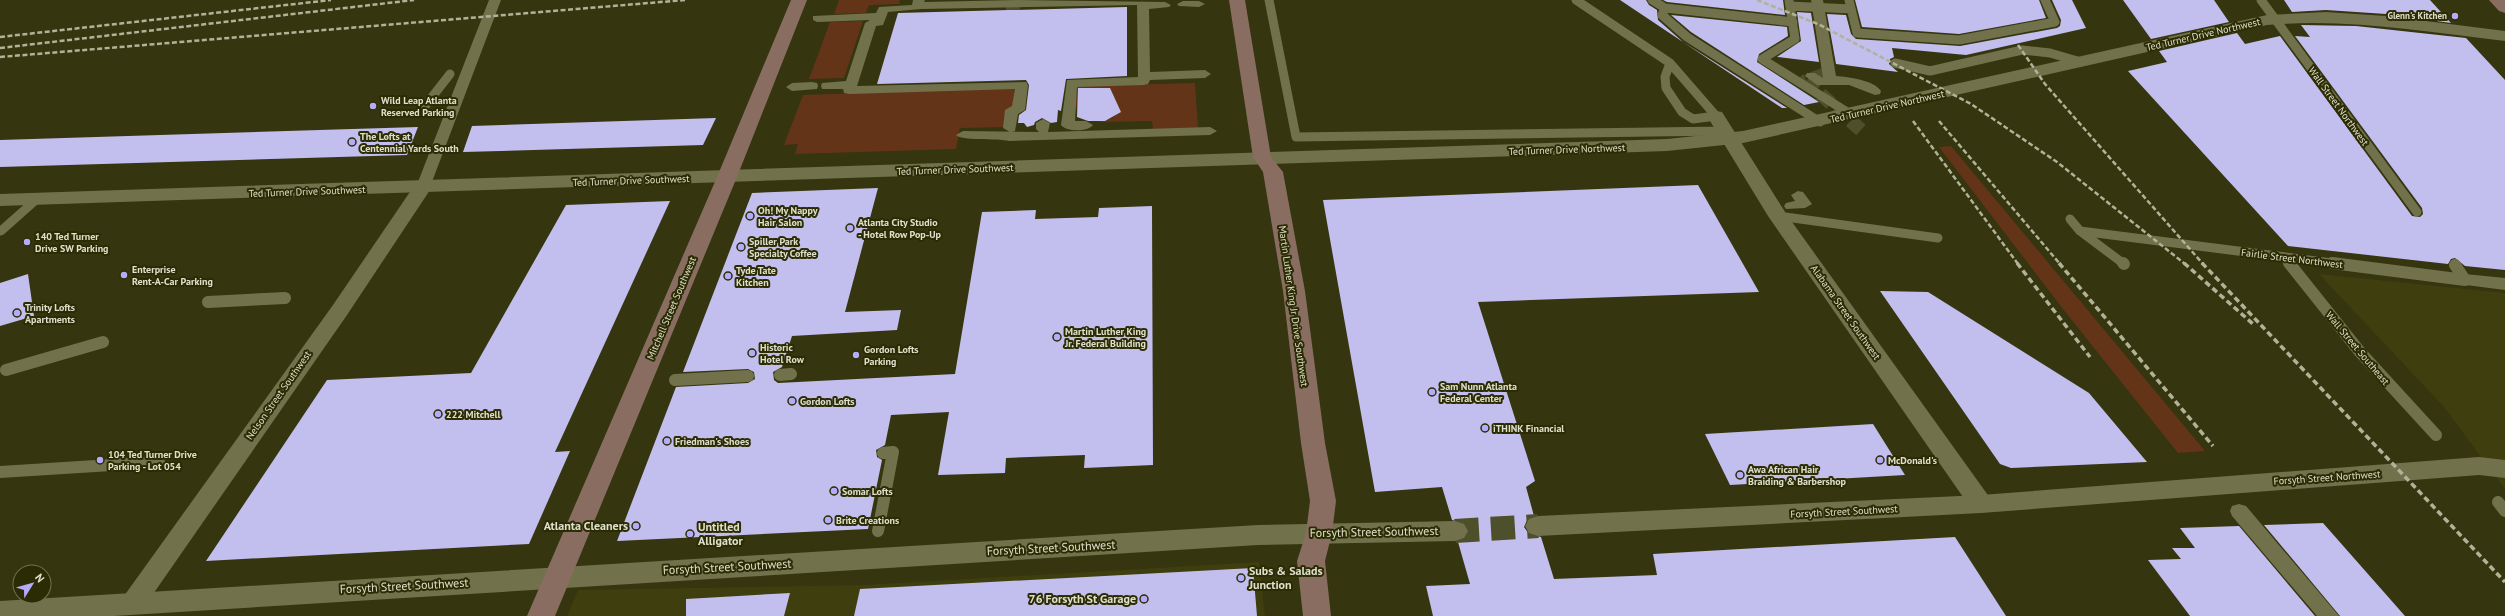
<svg xmlns="http://www.w3.org/2000/svg" width="2505" height="616" viewBox="0 0 2505 616" font-family="'PT Sans',sans-serif">
  <style>
    .built { fill: #3e3e0e }
    .green { fill: #643419 }
    .building { fill: #c2beee }
    .lines { fill: none; stroke-linecap: round; stroke-linejoin: round }
    .pedestrian-tunnel { stroke: #4e4f2b; stroke-width: 14; stroke-dasharray: 14 6; stroke-linecap: butt }
    .tertiary-tunnel { stroke: #4e4f2b; stroke-width: 24; stroke-dasharray: 24 12; stroke-linecap: butt }
    .service-far1 { stroke: #71724b; stroke-width: 9 }
    .service { stroke: #71724b; stroke-width: 12 }
    .pedestrian { fill: #71724b; fill-rule: evenodd }
    .minor { fill: #71724b; fill-rule: evenodd }
    .tertiary { fill: #71724b; fill-rule: evenodd }
    .secondary { fill: #886d60; fill-rule: evenodd }
    .rail-far1 { stroke: #b2b299; stroke-width: 2.5; stroke-dasharray: 5 2.5; stroke-linecap: butt }
    .rail { stroke: #b2b299; stroke-width: 3.5; stroke-dasharray: 6 3.5; stroke-linecap: butt }
    .poi-dot { fill: #b5acf9; stroke: #2b2b04; stroke-width: 1.5 }
    .labels { text-anchor: middle; stroke-width: 4; stroke-linejoin: round; paint-order: stroke }
    .far-poi-label { font-size: 9px; font-weight: bold; fill: #dfe0cb; stroke: #2b2b04; text-anchor: end }
    .street-label { font-size: 10px; fill: #dfe0cb; stroke: #2b2b04 }
    .poi-label { font-size: 10px; font-weight: bold; fill: #dfe0cb; stroke: #2b2b04; text-anchor: start }
    .near-poi-label { font-size: 12px; font-weight: bold; fill: #dfe0cb; stroke: #2b2b04; text-anchor: end }
    .near-street-label { font-size: 12px; fill: #dfe0cb; stroke: #2b2b04 }
  </style>
  <rect width="100%" height="100%" fill="#35350f"/>
  <!-- built -->
  <path class="built" d="M 2319,274 L 2505,293 L 2505,489 L 2444,407 Z
    M 1259,562 L 1265,616 L 567,616 L 578,590 L 865,585 Z"/>
  <!-- green -->
  <path class="green" d="M 839,0 L 900,0 L 899,4 L 869,5 L 866,13 L 834,14 Z
    M 863,21 L 844,78 L 809,79 L 830,22 Z
    M 1195,83 L 1198,128 L 1153,130 L 1152,121 L 1097,122 L 1113,118 L 1119,109 L 1078,106 L 1075,109 L 1077,86 Z
    M 1016,88 L 1014,108 L 1006,127 L 960,128 L 961,122 L 956,149 L 795,154 L 798,144 L 784,145 L 803,95 Z
    M 1951,146 L 2205,451 L 2178,453 L 2063,309 L 1939,147 Z"/>
  <!-- building -->
  <path class="building" d="M 1620,0 L 1646,0 L 1649,5 L 1657,10 L 1658,20 L 1683,42 L 1787,108 L 1782,108 Z
    M 1663,0 L 1783,0 L 1785,15 L 1667,2 Z
    M 1855,0 L 2039,0 L 2046,18 L 1959,34 L 1862,27 Z
    M 2052,0 L 2072,0 L 2086,28 L 1966,55 L 1892,48 L 1894,57 L 1890,59 L 1889,64 L 1898,72 L 1836,64 L 1827,14 L 1846,15 L 1851,34 L 1856,39 L 1960,46 L 2057,28 L 2060,26 L 2061,20 Z
    M 2123,0 L 2214,0 L 2229,22 L 2151,39 Z
    M 2284,0 L 2430,0 L 2451,23 L 2386,14 L 2326,10 L 2292,12 Z
    M 1127,7 L 1127,76 L 1066,79 L 1061,111 L 1058,110 L 1057,122 L 1051,123 L 1042,118 L 1035,122 L 1034,125 L 1027,127 L 1024,123 L 1018,123 L 1019,115 L 1026,110 L 1029,85 L 1026,80 L 877,84 L 898,13 Z
    M 1797,12 L 1811,13 L 1819,62 L 1777,57 L 1801,41 Z
    M 1671,15 L 1787,27 L 1788,36 L 1759,54 L 1757,62 L 1819,102 L 1804,105 L 1691,32 Z
    M 2301,25 L 2356,26 L 2466,38 L 2505,80 L 2505,270 L 2465,266 L 2455,258 L 2451,259 L 2448,264 L 2288,246 L 2128,71 L 2167,62 L 2159,51 L 2237,33 L 2245,44 L 2280,36 L 2412,216 L 2420,217 L 2423,214 L 2422,208 L 2295,36 L 2310,37 Z
    M 1078,88 L 1110,88 L 1121,112 L 1105,121 L 1088,121 L 1077,117 Z
    M 716,118 L 703,145 L 463,152 L 472,126 Z
    M 418,127 L 407,155 L 0,167 L 0,140 Z
    M 1698,185 L 1759,292 L 1478,302 L 1535,481 L 1526,487 L 1534,516 L 1528,518 L 1524,527 L 1529,534 L 1541,537 L 1554,579 L 1657,575 L 1653,554 L 1955,537 L 2006,616 L 1433,616 L 1426,586 L 1470,584 L 1458,542 L 1465,539 L 1469,530 L 1464,523 L 1452,520 L 1442,487 L 1375,492 L 1323,200 Z
    M 878,188 L 845,312 L 901,310 L 897,330 L 792,336 L 782,367 L 773,372 L 774,380 L 778,383 L 955,374 L 982,212 L 1036,210 L 1035,219 L 1098,217 L 1099,208 L 1152,206 L 1153,465 L 1084,468 L 1085,455 L 1006,458 L 1005,473 L 938,475 L 949,412 L 891,415 L 885,445 L 876,450 L 877,457 L 882,460 L 868,529 L 617,541 L 676,387 L 748,383 L 755,379 L 754,372 L 748,369 L 683,372 L 752,193 Z
    M 670,201 L 555,452 L 570,451 L 529,544 L 206,561 L 327,380 L 471,373 L 566,205 Z
    M 28,274 L 34,316 L 0,326 L 0,283 Z
    M 1880,291 L 1928,292 L 2089,393 L 2147,462 L 2011,468 L 2000,464 Z
    M 1873,424 L 1905,475 L 1730,485 L 1705,434 Z
    M 2323,523 L 2405,616 L 2340,616 L 2264,525 Z
    M 2239,526 L 2315,616 L 2190,616 L 2148,560 L 2181,559 L 2172,548 L 2195,548 L 2180,528 Z
    M 1253,568 L 1257,616 L 854,616 L 860,589 Z
    M 790,593 L 784,616 L 686,616 L 686,599 Z"/>
  <g class="lines">
    <!-- pedestrian-tunnel -->
    <path class="pedestrian-tunnel" d="M 1013,6 L 1013,10
      M 1817,74 L 1821,76 L 1806,81 L 1861,130"/>
    <!-- tertiary-tunnel -->
    <path class="tertiary-tunnel" d="M 1455,531 L 1538,526"/>
    <!-- service-far1 -->
    <path class="service-far1" d="M 1269,0 L 1296,137 L 1726,131
      M 1576,0 L 1670,63 L 1716,116
      M 1652,0 L 1665,8 L 1793,22
      M 1789,0 L 1795,39 L 1762,59 L 1852,115
      M 1849,0 L 1857,33 L 1959,40 L 2055,22 L 2045,0
      M 2261,0 L 2417,212
      M 1790,6 L 1851,9
      M 1665,8 L 1662,15 L 1687,37 L 1820,122
      M 1670,63 L 1665,77 L 1666,88 L 1682,112 L 1693,119 L 1716,116
      M 1895,63 L 1930,71 L 2022,50 L 2050,53 L 2081,62
      M 425,106 L 450,74
      M 1778,216 L 1938,238
      M 2070,219 L 2080,231 L 2124,264
      M 1,231 L 37,199
      M 2080,231 L 2340,264
      M 2284,257 L 2290,264"/>
    <!-- service -->
    <path class="service" d="M 2123,263 L 2124,264
      M 2289,263 L 2360,352 L 2436,435
      M 2332,263 L 2465,280
      M 2455,265 L 2465,280
      M 208,302 L 285,298
      M 6,370 L 103,342
      M 780,375 L 791,374
      M 675,380 L 748,376
      M 0,472 L 159,462
      M 2498,502 L 2505,511
      M 878,531 L 893,452 L 883,453"/>
    <!-- pedestrian -->
    <path class="pedestrian" d="M 489,0 L 501,0 L 430,187 L 428,190 L 418,190 L 416,187 Z
      M 913,0 L 925,0 L 924,2 L 1017,0 L 1165,2 L 1171,5 L 1169,7 L 1149,9 L 1150,72 L 1205,70 L 1211,74 L 1205,78 L 1150,80 L 1148,84 L 1144,85 L 1077,87 L 1075,121 L 1086,121 L 1093,125 C 1088,132 1066,132 1061,125 L 1067,80 L 1138,77 L 1137,5 L 921,9 L 888,12 L 883,25 L 876,26 L 857,86 L 1026,82 L 1028,85 L 1025,110 L 1018,114 L 1015,131 L 1010,132 L 1003,128 L 1005,110 L 1012,106 L 1015,89 L 849,94 L 844,93 L 843,89 L 822,89 L 821,86 L 822,83 L 846,81 L 865,23 L 870,20 L 817,22 L 813,20 L 813,16 L 876,13 L 879,7 L 912,5 Z
      M 1811,0 L 1823,0 L 1836,76 C 1848,77 1874,80 1881,91 L 1880,94 L 1875,95 L 1849,85 L 1817,85 L 1805,76 L 1807,73 L 1815,73 L 1823,78 Z
      M 1183,1 L 1199,1 L 1205,4 L 1199,7 L 1179,6 L 1177,4 Z
      M 812,82 L 817,83 L 818,86 L 817,89 L 792,91 L 786,87 L 792,83 Z
      M 1043,119 L 1050,123 L 1048,132 L 1210,127 L 1217,131 L 1210,135 L 1009,141 C 998,138 960,141 956,135 L 963,131 L 1039,132 L 1036,129 L 1036,123 Z
      M 1798,191 L 1803,192 L 1812,204 L 1805,208 L 1786,209 L 1784,206 L 1786,203 L 1795,201 L 1791,195 Z
      M 2239,504 L 2246,506 L 2339,616 L 2317,616 L 2232,516 L 2230,511 L 2232,506 Z"/>
    <!-- minor -->
    <path class="minor" d="M 1716,111 L 1722,112 L 1787,215 L 1990,498 L 1993,504 L 1990,510 L 1981,513 L 1972,510 L 1768,216 L 1707,116 L 1710,112 Z
      M 423,181 L 430,183 L 432,187 L 347,315 L 142,610 L 133,613 L 124,610 L 120,603 L 124,596 L 333,305 L 416,183 Z
      M 2465,274 L 2505,278 L 2505,290 L 2458,284 L 2455,280 L 2458,276 Z"/>
    <!-- tertiary -->
    <path class="tertiary" d="M 2326,12 L 2386,16 L 2505,31 L 2505,41 C 2425,32 2347,18 2267,25 L 1743,143 L 1667,151 L 0,206 L 0,194 L 1667,139 L 1743,131 L 2267,15 Z
      M 2479,457 L 2505,460 L 2505,478 L 2479,475 L 1981,513 L 1538,536 L 1529,533 L 1525,526 L 1529,519 L 1538,516 L 1981,495 Z
      M 1455,521 L 1464,524 L 1468,531 L 1464,538 L 1455,541 L 1258,545 L 114,616 L 0,616 L 0,601 L 1258,525 Z"/>
    <!-- secondary -->
    <path class="secondary" d="M 791,0 L 807,0 L 737,177 L 555,616 L 527,616 L 717,177 Z
      M 1229,0 L 1245,0 L 1271,157 L 1283,172 L 1305,291 L 1325,443 L 1336,501 L 1332,533 L 1325,561 L 1331,616 L 1303,616 L 1297,561 L 1306,533 L 1310,501 L 1301,443 L 1283,291 L 1263,172 L 1253,157 Z
      M 2489,0 L 2505,0 L 2505,13 L 2499,11 Z"/>
    <!-- rail-far1 -->
    <path class="rail-far1" d="M 1757,0 L 1818,24 L 1971,104 L 2057,162 L 2185,264
      M 0,37 L 331,0
      M 2018,45 L 2045,84 L 2203,264
      M 0,48 L 414,0
      M 0,57 L 685,0
      M 1913,121 L 2018,264
      M 1939,121 L 2060,264"/>
    <!-- rail -->
    <path class="rail" d="M 2017,263 L 2090,357
      M 2059,263 L 2213,446
      M 2184,263 L 2253,324
      M 2202,263 L 2505,582"/>
  </g>
  <!-- markers -->
  <g class="poi-dot">
    <circle cx="2455" cy="16" r="4"/>
    <circle cx="373" cy="106" r="4"/>
    <circle cx="352" cy="142" r="4"/>
    <circle cx="750" cy="216" r="4"/>
    <circle cx="850" cy="228" r="4"/>
    <circle cx="27" cy="242" r="4"/>
    <circle cx="741" cy="247" r="4"/>
    <circle cx="124" cy="275" r="4"/>
    <circle cx="728" cy="276" r="4"/>
    <circle cx="17" cy="313" r="4"/>
    <circle cx="1057" cy="337" r="4"/>
    <circle cx="752" cy="353" r="4"/>
    <circle cx="856" cy="355" r="4"/>
    <circle cx="1432" cy="392" r="4"/>
    <circle cx="792" cy="401" r="4"/>
    <circle cx="438" cy="414" r="4"/>
    <circle cx="1485" cy="428" r="4"/>
    <circle cx="667" cy="441" r="4"/>
    <circle cx="100" cy="460" r="4"/>
    <circle cx="1880" cy="460" r="4"/>
    <circle cx="1740" cy="475" r="4"/>
    <circle cx="834" cy="491" r="4"/>
    <circle cx="828" cy="520" r="4"/>
    <circle cx="636" cy="526" r="4"/>
    <circle cx="690" cy="534" r="4"/>
    <circle cx="1241" cy="578" r="4"/>
    <circle cx="1144" cy="599" r="4"/>
  </g>
  <g class="labels">
    <!-- far-poi labels -->
    <g class="far-poi-label">
      <text x="2447" y="19">Glenn's Kitchen</text>
    </g>
    <!-- street labels -->
    <g class="street-label">
      <text transform="translate(2203 34) rotate(-13)" y="4">Ted Turner Drive Northwest</text>
      <text transform="translate(1887 106) rotate(-13)" y="4">Ted Turner Drive Northwest</text>
      <text transform="translate(2339 106) rotate(54)" y="4">Wall Street Northwest</text>
      <text transform="translate(1567 149) rotate(-2)" y="4">Ted Turner Drive Northwest</text>
      <text transform="translate(955 169) rotate(-2)" y="4">Ted Turner Drive Southwest</text>
      <text transform="translate(631 180) rotate(-2)" y="4">Ted Turner Drive Southwest</text>
      <text transform="translate(307 191) rotate(-2)" y="4">Ted Turner Drive Southwest</text>
      <text transform="translate(2292 258) rotate(7)" y="4">Fairlie Street Northwest</text>
      <text transform="translate(1294 306) rotate(82)" y="4">Martin Luther King Jr Drive Southwest</text>
      <text transform="translate(671 308) rotate(-67)" y="4">Mitchell Street Southwest</text>
      <text transform="translate(1846 312) rotate(55)" y="4">Alabama Street Southwest</text>
      <text transform="translate(2358 348) rotate(50)" y="4">Wall Street Southeast</text>
      <text transform="translate(278 395) rotate(-55)" y="4">Nelson Street Southwest</text>
      <text transform="translate(2327 477) rotate(-4)" y="4">Forsyth Street Northwest</text>
      <text transform="translate(1844 511) rotate(-3)" y="4">Forsyth Street Southwest</text>
    </g>
    <!-- poi labels -->
    <g class="poi-label">
      <text x="381" y="104">Wild Leap Atlanta<tspan x="381" dy="12">Reserved Parking</tspan></text>
      <text x="360" y="140">The Lofts at<tspan x="360" dy="12">Centennial Yards South</tspan></text>
      <text x="758" y="214">Oh! My Nappy<tspan x="758" dy="12">Hair Salon</tspan></text>
      <text x="858" y="226">Atlanta City Studio<tspan x="858" dy="12">- Hotel Row Pop-Up</tspan></text>
      <text x="35" y="240">140 Ted Turner<tspan x="35" dy="12">Drive SW Parking</tspan></text>
      <text x="749" y="245">Spiller Park<tspan x="749" dy="12">Specialty Coffee</tspan></text>
      <text x="132" y="273">Enterprise<tspan x="132" dy="12">Rent-A-Car Parking</tspan></text>
      <text x="736" y="274">Tyde Tate<tspan x="736" dy="12">Kitchen</tspan></text>
      <text x="25" y="311">Trinity Lofts<tspan x="25" dy="12">Apartments</tspan></text>
      <text x="1065" y="335">Martin Luther King<tspan x="1065" dy="12">Jr. Federal Building</tspan></text>
      <text x="760" y="351">Historic<tspan x="760" dy="12">Hotel Row</tspan></text>
      <text x="864" y="353">Gordon Lofts<tspan x="864" dy="12">Parking</tspan></text>
      <text x="1440" y="390">Sam Nunn Atlanta<tspan x="1440" dy="12">Federal Center</tspan></text>
      <text x="800" y="405">Gordon Lofts</text>
      <text x="446" y="418">222 Mitchell</text>
      <text x="1493" y="432">iTHINK Financial</text>
      <text x="675" y="445">Friedman's Shoes</text>
      <text x="108" y="458">104 Ted Turner Drive<tspan x="108" dy="12">Parking - Lot 054</tspan></text>
      <text x="1888" y="464">McDonald's</text>
      <text x="1748" y="473">Awa African Hair<tspan x="1748" dy="12">Braiding &amp; Barbershop</tspan></text>
      <text x="842" y="495">Somar Lofts</text>
      <text x="836" y="524">Brite Creations</text>
    </g>
    <!-- near-poi labels -->
    <g class="near-poi-label">
      <text x="628" y="530">Atlanta Cleaners</text>
      <text x="698" y="531" text-anchor="start">Untitled<tspan x="698" dy="14">Alligator</tspan></text>
      <text x="1249" y="575" text-anchor="start">Subs &amp; Salads<tspan x="1249" dy="14">Junction</tspan></text>
      <text x="1136" y="603">76 Forsyth St Garage</text>
    </g>
    <!-- near-street labels -->
    <g class="near-street-label">
      <text transform="translate(1374 532) rotate(-1)" y="4">Forsyth Street Southwest</text>
      <text transform="translate(1051 548) rotate(-3)" y="4">Forsyth Street Southwest</text>
      <text transform="translate(727 567) rotate(-3)" y="4">Forsyth Street Southwest</text>
      <text transform="translate(404 586) rotate(-3)" y="4">Forsyth Street Southwest</text>
    </g>
  </g>
  <!-- north arrow -->
  <g transform="translate(32 584) rotate(53)"><circle r="19" fill="#2b2b04" stroke="#737354"/>
  <path d="M0-3L7 15L0 10L-7 15Z" fill="#b5acf9"/>
  <text y="-6" font-size="11" font-weight="bold" text-anchor="middle" fill="#dfe0cb">N</text>
  </g>
</svg>
